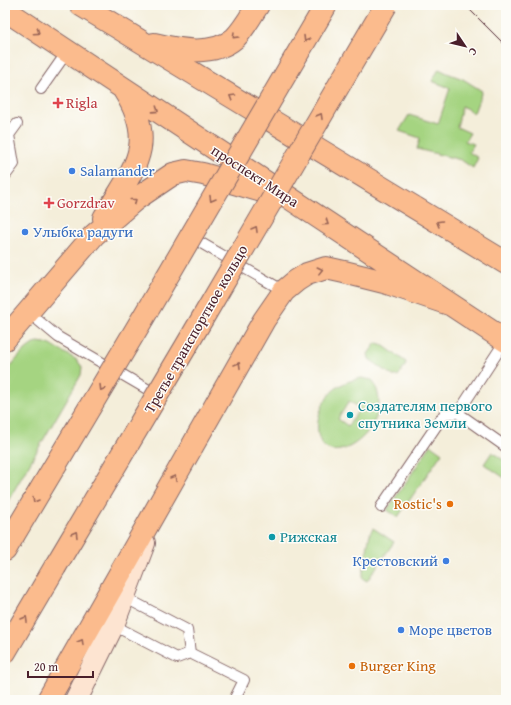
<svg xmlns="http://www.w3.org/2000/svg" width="511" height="705" viewBox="0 0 511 705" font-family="'Gentium Book Plus',serif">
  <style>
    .green { fill: #a5d481; stroke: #787a56; fill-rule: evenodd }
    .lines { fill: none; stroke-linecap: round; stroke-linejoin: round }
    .service-casing { stroke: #866768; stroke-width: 12 }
    .secondary-casing { stroke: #866768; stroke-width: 24 }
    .primary-casing { stroke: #866768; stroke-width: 24 }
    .service { stroke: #fff; stroke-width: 10 }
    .secondary { stroke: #fde4d1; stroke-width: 22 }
    .primary { stroke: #fbbb8d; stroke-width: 22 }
    .tram { stroke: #4a1f2b; stroke-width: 1 }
    .primary-bridge-casing { stroke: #866768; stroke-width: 24; stroke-linecap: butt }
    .primary-bridge { stroke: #fbbb8d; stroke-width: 22 }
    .oneway { stroke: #9a6557 }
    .health-dot { fill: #e0444e; stroke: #fdfcf7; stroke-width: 1.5 }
    .shop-dot { fill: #3f7fe0; stroke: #fdfcf7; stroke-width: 1.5 }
    .culture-dot { fill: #0f9aa8; stroke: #fdfcf7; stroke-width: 1.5 }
    .food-dot { fill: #e8710a; stroke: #fdfcf7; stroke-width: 1.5 }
    .labels { text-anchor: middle; stroke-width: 3; stroke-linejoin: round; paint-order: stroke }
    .health-label { font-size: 15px; fill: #be3a42; stroke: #fdfcf7; text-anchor: start }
    .shop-label { font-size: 15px; fill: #366cbe; stroke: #fdfcf7; text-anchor: start }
    .street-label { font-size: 15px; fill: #4a1f2b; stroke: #fdfcf7 }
    .culture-label { font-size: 15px; fill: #0d838f; stroke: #fdfcf7; text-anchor: start }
    .food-label { font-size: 15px; fill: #c56008; stroke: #fdfcf7; text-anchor: end }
  </style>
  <rect width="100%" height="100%" fill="#fdfcf7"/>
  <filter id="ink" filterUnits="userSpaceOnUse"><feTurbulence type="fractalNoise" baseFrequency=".025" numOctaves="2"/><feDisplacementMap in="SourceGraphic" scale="8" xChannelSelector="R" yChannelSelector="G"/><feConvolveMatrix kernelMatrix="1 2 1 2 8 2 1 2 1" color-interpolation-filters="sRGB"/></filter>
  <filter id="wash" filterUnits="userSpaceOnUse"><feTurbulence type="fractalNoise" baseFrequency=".012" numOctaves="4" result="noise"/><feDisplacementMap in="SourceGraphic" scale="16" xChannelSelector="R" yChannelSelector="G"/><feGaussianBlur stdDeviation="0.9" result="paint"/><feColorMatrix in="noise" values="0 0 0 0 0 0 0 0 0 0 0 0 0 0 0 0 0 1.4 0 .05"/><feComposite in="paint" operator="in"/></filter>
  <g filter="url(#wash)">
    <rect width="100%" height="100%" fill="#f4eeda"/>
    <!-- green -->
    <path class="green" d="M 439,69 L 447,73 L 463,79 L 482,91 L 474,113 L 462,106 L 457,127 L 470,133 L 465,141 L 474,144 L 469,152 L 478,158 L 473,168 L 461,160 L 417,149 L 420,138 L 399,131 L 409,115 L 438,124 L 450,88 L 432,81 Z
      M 38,342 L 45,343 L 51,345 L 77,360 L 82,367 L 81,375 L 5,506 L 5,373 C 15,362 24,347 38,342 Z
      M 376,343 L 381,344 L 406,362 L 405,366 L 398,376 L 393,376 L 369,359 L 368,354 Z
      M 362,378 L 372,380 C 402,425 325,479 318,433 C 317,423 318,416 322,407 C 329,389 344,381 362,378 ZM 349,401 L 360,408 L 348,426 L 338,419 Z
      M 431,445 L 442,453 L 398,517 L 387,510 Z
      M 492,452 L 506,462 L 506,479 L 484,464 Z
      M 373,528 L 394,542 L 367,581 L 362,578 L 370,533 Z"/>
  </g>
  <g filter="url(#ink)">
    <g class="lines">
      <!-- service casing -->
      <g class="service-casing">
        <path id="service" d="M 41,89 L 67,52
          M 5,176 L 14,164 L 9,135 L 17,124
          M 189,236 L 284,291
          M 28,312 L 58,337 L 159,396
          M 458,413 L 505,341
          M 381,507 L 445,413 L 458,413 L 506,447
          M 124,597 L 187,630 L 190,653
          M 113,625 L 177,658 L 190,653 L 244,680 L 234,700"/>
      </g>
      <!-- secondary casing -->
      <g class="secondary-casing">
        <path id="secondary" d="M 76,700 L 113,625 L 144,543"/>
      </g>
      <!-- primary casing -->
      <g class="primary-casing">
        <path id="primary" d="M 81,5 L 506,263
          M 5,10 L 506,341
          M 154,44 C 179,50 213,57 235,38 C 244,29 251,16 258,5
          M 104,218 C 133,169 159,145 124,90
          M 5,339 L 94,235 L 136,199 L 173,174 L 186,171 L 203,174 L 272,194
          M 5,550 L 13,536
          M 5,652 L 55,567
          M 48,700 L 264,320 L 284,291 L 296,281 L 307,274 L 326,268 L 344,272 L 384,282 L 449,304"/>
      </g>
      <!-- service -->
      <use href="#service" class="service"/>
      <!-- secondary -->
      <use href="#secondary" class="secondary"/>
      <!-- primary -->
      <use href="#primary" class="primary"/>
      <!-- tram -->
      <path class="tram" d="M 465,5 L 506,46
        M 499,5 L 506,9
        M 506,126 L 503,136 L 506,156"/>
      <!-- primary-bridge casing -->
      <g class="primary-bridge-casing">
        <path id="primary-bridge" d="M 13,536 L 143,318 L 326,5
          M 55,567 L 188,343 L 386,5"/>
      </g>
      <!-- primary-bridge -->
      <use href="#primary-bridge" class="primary-bridge"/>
    </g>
    <!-- one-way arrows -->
    <defs><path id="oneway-chevron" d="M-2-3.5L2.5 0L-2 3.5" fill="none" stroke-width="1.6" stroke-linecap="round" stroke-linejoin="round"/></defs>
    <g class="oneway">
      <use href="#oneway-chevron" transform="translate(37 32) rotate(34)"/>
      <use href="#oneway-chevron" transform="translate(235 36) rotate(135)"/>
      <use href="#oneway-chevron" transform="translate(306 39) rotate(121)"/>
      <use href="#oneway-chevron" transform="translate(232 97) rotate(-149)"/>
      <use href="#oneway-chevron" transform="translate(156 110) rotate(33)"/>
      <use href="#oneway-chevron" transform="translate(320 116) rotate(-60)"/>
      <use href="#oneway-chevron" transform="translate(212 199) rotate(120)"/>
      <use href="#oneway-chevron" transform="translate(134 201) rotate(-39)"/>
      <use href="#oneway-chevron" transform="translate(326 223) rotate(34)"/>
      <use href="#oneway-chevron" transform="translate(439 223) rotate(-149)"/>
      <use href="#oneway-chevron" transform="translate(255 229) rotate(-60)"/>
      <use href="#oneway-chevron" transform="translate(320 270) rotate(-14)"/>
      <use href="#oneway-chevron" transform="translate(238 365) rotate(-60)"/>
      <use href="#oneway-chevron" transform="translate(102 388) rotate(121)"/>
      <use href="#oneway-chevron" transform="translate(174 478) rotate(-60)"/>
      <use href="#oneway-chevron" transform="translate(35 500) rotate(121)"/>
      <use href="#oneway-chevron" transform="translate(75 534) rotate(-59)"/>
      <use href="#oneway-chevron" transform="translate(25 619) rotate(-60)"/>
      <use href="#oneway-chevron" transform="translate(81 642) rotate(-60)"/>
    </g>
  </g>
  <!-- markers -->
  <g class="health-dot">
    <path d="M56 97h4v4h4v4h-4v4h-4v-4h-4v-4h4z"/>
    <path d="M47 197h4v4h4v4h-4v4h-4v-4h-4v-4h4z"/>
  </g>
  <g class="shop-dot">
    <circle cx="72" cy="171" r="4"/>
    <circle cx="25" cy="232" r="4"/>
    <circle cx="446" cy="561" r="4"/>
    <circle cx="401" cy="630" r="4"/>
  </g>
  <g class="culture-dot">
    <circle cx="350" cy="415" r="4"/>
    <circle cx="272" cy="537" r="4"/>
  </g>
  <g class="food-dot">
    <circle cx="450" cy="504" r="4"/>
    <circle cx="352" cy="666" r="4"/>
  </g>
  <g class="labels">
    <!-- health labels -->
    <g class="health-label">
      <text x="66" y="108">Rigla</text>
      <text x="57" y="208">Gorzdrav</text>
    </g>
    <!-- shop labels -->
    <g class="shop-label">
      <text x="80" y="176">Salamander</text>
      <text x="33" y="237">Улыбка радуги</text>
      <text x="438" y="566" text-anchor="end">Крестовский</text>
      <text x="409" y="635">Море цветов</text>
    </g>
    <!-- street labels -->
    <g class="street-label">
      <text transform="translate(255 176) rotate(33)" y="5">проспект Мира</text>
      <text transform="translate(196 329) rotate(-60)" y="5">Третье транспортное кольцо</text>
    </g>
    <!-- culture labels -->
    <g class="culture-label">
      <text x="358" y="411">Создателям первого<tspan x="358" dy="17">спутника Земли</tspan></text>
      <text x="280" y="542">Рижская</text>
    </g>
    <!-- food labels -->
    <g class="food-label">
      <text x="442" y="509">Rostic's</text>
      <text x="360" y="671" text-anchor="start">Burger King</text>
    </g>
  </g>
  <!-- margin -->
  <rect width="511" height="705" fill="none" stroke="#fdfcf7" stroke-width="20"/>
  <!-- north arrow -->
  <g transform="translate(465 46) rotate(125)" stroke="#fdfcf7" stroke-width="3" paint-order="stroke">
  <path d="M0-3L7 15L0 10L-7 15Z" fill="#4a1f2b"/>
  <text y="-6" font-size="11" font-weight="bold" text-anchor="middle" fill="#4a1f2b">С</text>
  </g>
  <!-- scale -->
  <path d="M28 671v6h65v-6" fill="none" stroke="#4a1f2b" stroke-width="2"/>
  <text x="34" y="671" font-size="12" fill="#4a1f2b" stroke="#fdfcf7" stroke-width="3" paint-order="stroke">20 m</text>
</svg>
